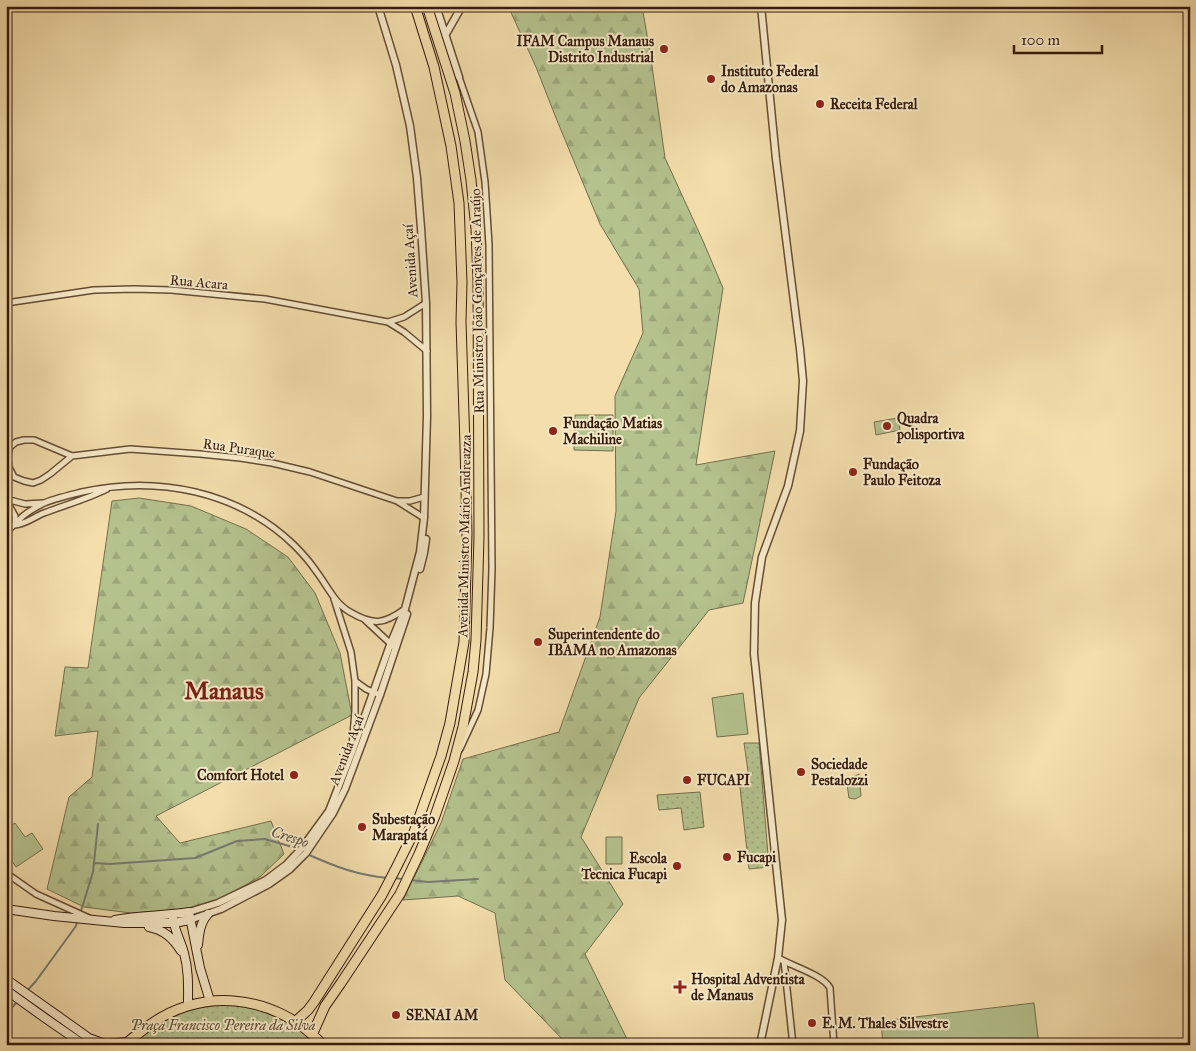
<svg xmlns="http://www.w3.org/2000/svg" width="1196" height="1051" viewBox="0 0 1196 1051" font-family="'IM FELL Great Primer',serif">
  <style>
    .grass { fill: url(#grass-dots); stroke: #756e4d }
    .forest { fill: url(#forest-firs); stroke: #756e4d }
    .pitch { fill: #b4c28e; stroke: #756e4d }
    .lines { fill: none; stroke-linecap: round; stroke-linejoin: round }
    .stream { stroke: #777a72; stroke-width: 2 }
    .minor-casing { stroke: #654c34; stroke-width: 8 }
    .tertiary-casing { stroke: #654c34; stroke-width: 9 }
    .secondary-casing { stroke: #361b0c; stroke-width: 10 }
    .primary-casing { stroke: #361b0c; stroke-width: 11 }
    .minor { stroke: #f7eac9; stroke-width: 5 }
    .tertiary { stroke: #f7eac9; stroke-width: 6 }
    .secondary { stroke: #f7eac9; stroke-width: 8 }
    .primary { stroke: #f3deac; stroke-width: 9 }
    .poi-dot { fill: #8f2418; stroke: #f7eac9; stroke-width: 2 }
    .labels { text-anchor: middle; stroke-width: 4; stroke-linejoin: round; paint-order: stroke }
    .poi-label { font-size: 14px; font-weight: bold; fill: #361b0c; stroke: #f7eac9; text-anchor: start }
    .street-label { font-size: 14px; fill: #361b0c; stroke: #f7eac9 }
    .park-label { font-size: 14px; font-style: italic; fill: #5c4d33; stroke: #f7eac9 }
    .water-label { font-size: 15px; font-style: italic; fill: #564a3f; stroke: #f7eac9 }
    .town-label { font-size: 24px; font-weight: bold; fill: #7a1f14; stroke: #f7eac9 }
  </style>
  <defs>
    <pattern id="grass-dots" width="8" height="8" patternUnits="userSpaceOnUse" patternTransform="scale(1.25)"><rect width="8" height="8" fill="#b4c28e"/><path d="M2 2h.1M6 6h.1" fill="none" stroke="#9ba679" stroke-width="1.8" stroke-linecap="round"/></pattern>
    <pattern id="forest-firs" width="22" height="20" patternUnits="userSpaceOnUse" patternTransform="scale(1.25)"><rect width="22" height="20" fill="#b4c28e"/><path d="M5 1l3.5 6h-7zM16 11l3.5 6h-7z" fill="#9ba679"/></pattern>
  </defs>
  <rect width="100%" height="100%" fill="#f3deac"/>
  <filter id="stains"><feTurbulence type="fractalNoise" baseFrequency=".004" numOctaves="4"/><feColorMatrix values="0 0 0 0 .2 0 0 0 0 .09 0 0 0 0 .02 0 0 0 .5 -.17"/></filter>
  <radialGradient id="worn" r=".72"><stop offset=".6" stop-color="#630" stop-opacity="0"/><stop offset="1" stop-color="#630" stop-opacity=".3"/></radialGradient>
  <!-- grass -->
  <path class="grass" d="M 744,743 L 759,743 L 769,867 L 749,869 L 740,787 L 750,785 Z
    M 700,792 L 704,827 L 684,830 L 681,808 L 659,810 L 657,795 Z
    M 219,1005 C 227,1005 235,1005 243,1006 C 271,1011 296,1025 316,1045 L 130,1045 L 135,1040 L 174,1015 L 196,1008 Z"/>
  <!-- forest -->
  <path class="forest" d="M 508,6 L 642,6 L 650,52 L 665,158 L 703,241 L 723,288 L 696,465 L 775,451 L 743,603 L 709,610 L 639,698 L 581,837 L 623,904 L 585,954 L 630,1045 L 568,1045 L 505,980 L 495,913 L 458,896 L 403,900 L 441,823 L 463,759 L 559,732 L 600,617 L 616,511 L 615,396 L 643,333 L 639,289 L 600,224 L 556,118 L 536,67 Z
    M 139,498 L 191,506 L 246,529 L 288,557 L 315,593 L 340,653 L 352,715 L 156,816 L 180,843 L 271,821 L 284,854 L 261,876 L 223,898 L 182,910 L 131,913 L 84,907 L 47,889 L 69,797 L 92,777 L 98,731 L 55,736 L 65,667 L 88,668 L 112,501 Z"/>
  <!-- pitch -->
  <path class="pitch" d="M 575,415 L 613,415 L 613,451 L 574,450 Z
    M 898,418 L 900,430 L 876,435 L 874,422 Z
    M 743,693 L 748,734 L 717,737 L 712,698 Z
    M 859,774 L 861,796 L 855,799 L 849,798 L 846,777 L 853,777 Z
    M 15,823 L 25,837 L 32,833 L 43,849 L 16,867 L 6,852 L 6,829 Z
    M 606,837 L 622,837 L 622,864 L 606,864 Z
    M 1034,1003 L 1039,1045 L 883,1045 L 881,1021 Z"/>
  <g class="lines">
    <!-- stream -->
    <path class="stream" d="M 307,854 C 336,867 357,875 388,878
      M 94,863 L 110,864 L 195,858 L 237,841 L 265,839 L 289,846 L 298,850
      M 393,878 L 403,879
      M 410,880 L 428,882 L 478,879
      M 80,914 L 93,872 L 98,824
      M 26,992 L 36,981 L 76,926 L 77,921
      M 6,1014 L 18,1001"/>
    <!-- minor casing -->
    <g class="minor-casing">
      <path id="minor" d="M 459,77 L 478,132 L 485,182 L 489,245 L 492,569 L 490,628 L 486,674 L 478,710 L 460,749
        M 6,303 L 94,290 L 134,289 L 171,290 L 265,299 L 388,322 L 404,332 L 427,351
        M 388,322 L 404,317 L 426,303
        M 72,456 L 50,474 L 41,480 L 33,483 L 24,481 L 14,477 L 9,467 L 7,457 L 10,447 L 16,442 L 24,440 L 34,440 L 72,456 L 130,449 L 200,454 L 240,458 L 272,463 L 310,472 L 397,501 L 424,518
        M 6,499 L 25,504 L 43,503
        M 6,500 L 15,516 L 15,525
        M 398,501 L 410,501 L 424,497
        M 15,525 C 26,524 34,517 44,513 C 65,505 87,499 107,489
        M 6,532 C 11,528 15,524 20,519 C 25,513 35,508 42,504 C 52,499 70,495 82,492 C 157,475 238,491 294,545 C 302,553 310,562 316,571 C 327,585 334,603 350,612 C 374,626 384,624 405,609
        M 334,599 L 351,652 L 355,681 L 355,711 L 352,747
        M 365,620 L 393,646
        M 355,681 L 366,689 L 380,695
        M 6,873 L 36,894 L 89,918
        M 778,958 C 792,966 823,975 830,988 L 834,1045
        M 784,961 L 793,1045"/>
    </g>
    <!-- tertiary casing -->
    <g class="tertiary-casing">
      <path id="tertiary" d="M 436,6 L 459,77
        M 446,34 L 462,6
        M 420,569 L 424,553 L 426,539
        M 189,912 L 218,903 L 266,880 L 286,865 L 302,848 L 329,811 L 352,752 L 390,645 L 405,609 L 420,552 L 424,518 L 427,416 L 426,303 L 421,228 L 417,178 L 410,126 L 396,65 L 378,6
        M 190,920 L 221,909 L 269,884 L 290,869 L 306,853 L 333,813 L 345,789 L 380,695 L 407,614
        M 760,1045 L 778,958 L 782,920 L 754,654 L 755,603 L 762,557 L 788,486 L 800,431 L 803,381 L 800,349 L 776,159 L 761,6"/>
    </g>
    <!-- secondary casing -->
    <g class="secondary-casing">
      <path id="secondary" d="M 6,909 L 54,916 L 124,923 L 174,923 L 190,920
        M 173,919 C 175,931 181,942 184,953 C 189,971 188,988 188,1005
        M 115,920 C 140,915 165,916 189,912 L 200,968 L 210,1001
        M 149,927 C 164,930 173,938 181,951
        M 198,945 C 199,934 200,923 208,914
        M 6,979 L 89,1038 L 105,1044 L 128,1042
        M 6,990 L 45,1018 L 84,1045"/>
    </g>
    <!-- primary casing -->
    <g class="primary-casing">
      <path id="primary" d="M 296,1021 L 308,1010 L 314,1002 L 382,895 L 396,868 L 414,832 L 441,756 L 450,723 L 464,642 L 467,534 L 465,446 L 461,322 L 462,282 L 459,203 L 451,146 L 434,67 L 415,6
        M 313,1033 L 325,1006 L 341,983 L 400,894 L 419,854 L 435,816 L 454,761 L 463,727 L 473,672 L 476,640 L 479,537 L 478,280 L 476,229 L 471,180 L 465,141 L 455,93 L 427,6
        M 125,1045 C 130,1039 137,1035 143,1030 C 198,985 275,993 323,1045"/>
    </g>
    <!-- minor -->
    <use href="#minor" class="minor"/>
    <!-- tertiary -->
    <use href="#tertiary" class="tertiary"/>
    <!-- secondary -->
    <use href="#secondary" class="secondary"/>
    <!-- primary -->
    <use href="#primary" class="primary"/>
  </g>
  <!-- markers -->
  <g class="poi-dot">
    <circle cx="664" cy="49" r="5"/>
    <circle cx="711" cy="79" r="5"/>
    <circle cx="820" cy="104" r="5"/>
    <circle cx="887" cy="426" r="5"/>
    <circle cx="553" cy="431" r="5"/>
    <circle cx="853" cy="472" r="5"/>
    <circle cx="538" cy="642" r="5"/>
    <circle cx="801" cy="772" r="5"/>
    <circle cx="294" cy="775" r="5"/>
    <circle cx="687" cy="780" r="5"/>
    <circle cx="362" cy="827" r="5"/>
    <circle cx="727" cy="857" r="5"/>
    <circle cx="677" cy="866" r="5"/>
    <path d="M677.5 979.5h5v5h5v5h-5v5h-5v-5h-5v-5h5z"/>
    <circle cx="396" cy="1015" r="5"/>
    <circle cx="812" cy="1023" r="5"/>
  </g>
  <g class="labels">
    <!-- poi labels -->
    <g class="poi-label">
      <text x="654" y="46" text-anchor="end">IFAM Campus Manaus<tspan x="654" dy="16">Distrito Industrial</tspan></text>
      <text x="721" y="76">Instituto Federal<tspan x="721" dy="16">do Amazonas</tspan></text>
      <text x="830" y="109">Receita Federal</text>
      <text x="897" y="423">Quadra<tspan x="897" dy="16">polisportiva</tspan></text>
      <text x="563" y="428">Fundação Matias<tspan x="563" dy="16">Machiline</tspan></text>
      <text x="863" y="469">Fundação<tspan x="863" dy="16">Paulo Feitoza</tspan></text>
      <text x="548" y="639">Superintendente do<tspan x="548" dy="16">IBAMA no Amazonas</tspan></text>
      <text x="811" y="769">Sociedade<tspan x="811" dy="16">Pestalozzi</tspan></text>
      <text x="284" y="780" text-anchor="end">Comfort Hotel</text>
      <text x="697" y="785">FUCAPI</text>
      <text x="372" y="824">Subestação<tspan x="372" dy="16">Marapatá</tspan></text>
      <text x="737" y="862">Fucapi</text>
      <text x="667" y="863" text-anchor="end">Escola<tspan x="667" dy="16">Tecnica Fucapi</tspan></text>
      <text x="691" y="984">Hospital Adventista<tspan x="691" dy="16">de Manaus</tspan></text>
      <text x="406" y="1020">SENAI AM</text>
      <text x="822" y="1028">E. M. Thales Silvestre</text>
    </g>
    <!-- street labels -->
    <g class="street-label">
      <text transform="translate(410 261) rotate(-94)" y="5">Avenida Açaí</text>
      <text transform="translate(199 282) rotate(5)" y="5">Rua Acara</text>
      <text transform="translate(477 301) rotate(-91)" y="5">Rua Ministro João Gonçalves de Araújo</text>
      <text transform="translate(239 448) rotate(8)" y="5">Rua Puraque</text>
      <text transform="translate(464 536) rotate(-89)" y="5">Avenida Ministro Mário Andreazza</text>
      <text transform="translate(346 750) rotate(-69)" y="5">Avenida Açaí</text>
    </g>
    <!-- park labels -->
    <g class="park-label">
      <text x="223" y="1030">Praça Francisco Pereira da Silva</text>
    </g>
    <!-- water labels -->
    <g class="water-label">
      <text transform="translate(290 837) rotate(18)" y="5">Crespo</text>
    </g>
    <!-- town labels -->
    <g class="town-label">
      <text x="224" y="699">Manaus</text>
    </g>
  </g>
  <!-- margin -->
  <rect width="1196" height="1051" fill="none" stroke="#f3deac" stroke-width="25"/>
  <rect x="8" y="8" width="1181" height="1036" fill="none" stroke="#361b0c" stroke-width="2.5"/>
  <rect x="12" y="12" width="1171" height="1026" fill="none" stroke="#361b0c"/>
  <!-- scale -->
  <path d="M1014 45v8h88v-8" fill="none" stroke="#361b0c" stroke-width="2.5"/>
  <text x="1021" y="45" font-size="15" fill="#361b0c" stroke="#f7eac9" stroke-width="4" paint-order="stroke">100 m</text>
  <rect width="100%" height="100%" filter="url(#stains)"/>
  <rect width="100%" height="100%" fill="url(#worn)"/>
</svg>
